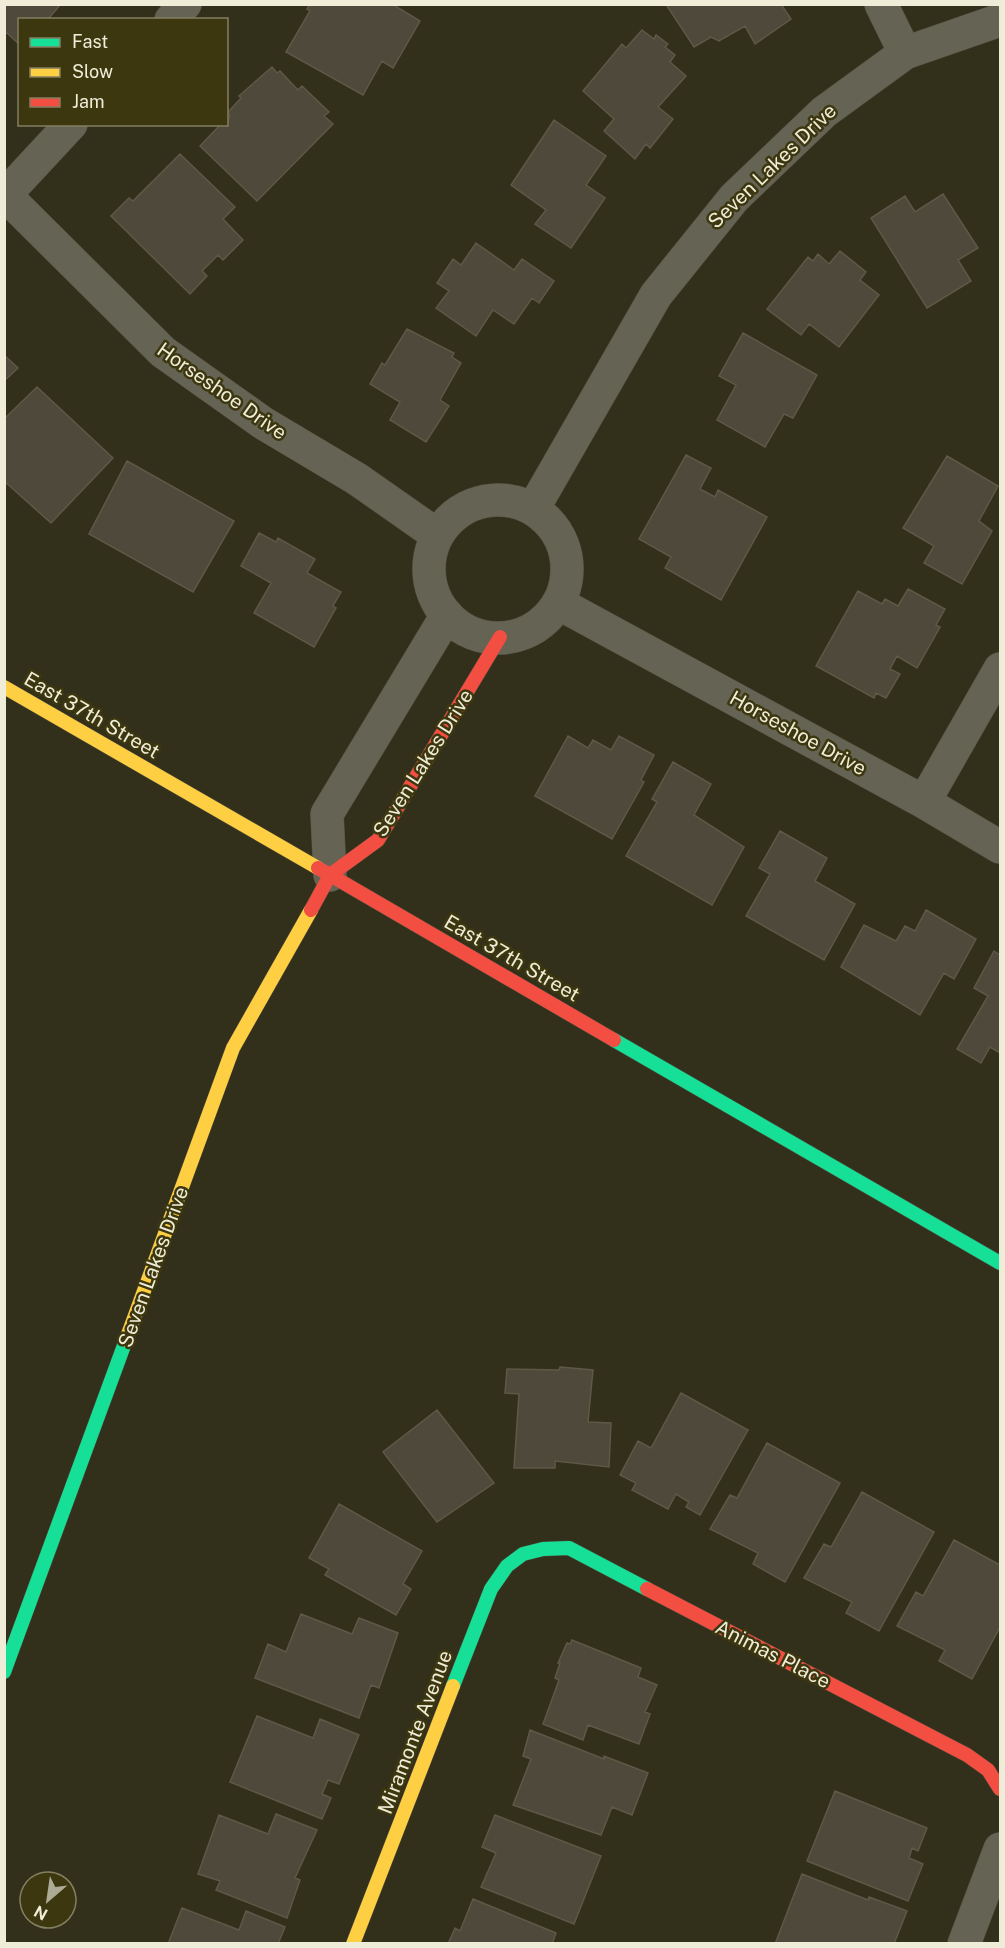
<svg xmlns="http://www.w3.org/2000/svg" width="1005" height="1948" viewBox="0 0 1005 1948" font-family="'Public Sans',sans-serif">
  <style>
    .building { fill: #4e493a; stroke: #5e5848; stroke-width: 1.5 }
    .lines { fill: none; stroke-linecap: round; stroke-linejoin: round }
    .street-casing { stroke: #4d4a3a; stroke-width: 34 }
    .fast-casing { stroke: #4d4a3a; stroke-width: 15 }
    .slow-casing { stroke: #4d4a3a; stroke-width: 15 }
    .jam-casing { stroke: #4d4a3a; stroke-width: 15 }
    .street { stroke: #656354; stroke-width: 33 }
    .fast { stroke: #16e098; stroke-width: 14 }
    .slow { stroke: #ffcf43; stroke-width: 14 }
    .jam { stroke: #f24e42; stroke-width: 14 }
    .labels { text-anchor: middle; stroke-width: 5; stroke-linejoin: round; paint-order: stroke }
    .street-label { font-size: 20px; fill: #efecd7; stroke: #3d3710 }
  </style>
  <rect width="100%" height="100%" fill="#322f1a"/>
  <!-- building -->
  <path class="building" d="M 4,4 L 61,4 L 49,18 L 51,20 L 20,20 L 20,45 L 7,33 L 4,35 Z
    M 310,4 L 392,4 L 420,21 L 393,68 L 382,61 L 363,95 L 286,52 L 310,11 L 307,9 Z
    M 668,4 L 781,4 L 791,19 L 755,44 L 745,26 L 719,41 L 711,37 L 694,47 L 667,6 Z
    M 642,30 L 654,39 L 656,35 L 668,44 L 665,47 L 675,55 L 670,62 L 686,76 L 658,107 L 673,119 L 650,148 L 646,144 L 635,159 L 604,131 L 614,119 L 583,91 L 622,44 L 626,48 Z
    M 272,67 L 277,73 L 280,71 L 298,90 L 302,86 L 329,112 L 324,116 L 333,124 L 257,201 L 200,146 L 221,124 L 226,124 L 230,115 L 228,112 L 241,98 L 239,96 Z
    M 554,120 L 606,156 L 586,185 L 605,198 L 571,248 L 535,224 L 546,210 L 511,185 Z
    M 180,154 L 235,207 L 223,219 L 243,240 L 223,260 L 218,255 L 202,271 L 207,276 L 190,294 L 111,216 L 129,198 L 133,201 Z
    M 943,194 L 978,248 L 958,260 L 971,281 L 927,308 L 871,218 L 905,196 L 915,212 Z
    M 476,243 L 514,270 L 522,259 L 554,281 L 539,303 L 532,298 L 514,324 L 493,310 L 476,336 L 436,308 L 449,291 L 437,283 L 453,259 L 461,265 Z
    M 840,251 L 866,272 L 860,280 L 879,295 L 839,347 L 809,324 L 801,335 L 767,309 L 808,257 L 813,261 L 818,254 L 829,264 Z
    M 407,329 L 454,353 L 452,357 L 461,363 L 440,400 L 449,406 L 426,442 L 390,420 L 400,402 L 370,384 L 382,363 L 385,365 Z
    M 743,333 L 817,375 L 793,418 L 784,414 L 765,447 L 717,420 L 736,385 L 719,376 Z
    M 4,355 L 18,368 L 4,381 Z
    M 37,387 L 113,458 L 51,523 L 4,481 L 4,419 Z
    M 686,455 L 711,468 L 700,489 L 715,497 L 718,490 L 767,517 L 721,600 L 665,568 L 671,557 L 639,539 Z
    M 947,456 L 998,486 L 979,521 L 992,531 L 962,584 L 924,563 L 934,546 L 903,528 Z
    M 127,461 L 234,521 L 193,592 L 89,534 Z
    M 259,533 L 276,542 L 278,538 L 315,559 L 307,573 L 341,592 L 333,606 L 336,608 L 314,647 L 254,613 L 271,583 L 241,566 Z
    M 908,589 L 945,609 L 936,625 L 940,627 L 917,668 L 897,656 L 890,669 L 900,674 L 886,698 L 876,693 L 874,698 L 816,666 L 858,591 L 882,604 L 885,599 L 898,606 Z
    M 568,736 L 588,748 L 593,740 L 611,750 L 619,736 L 654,755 L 641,780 L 644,782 L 612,839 L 535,796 Z
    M 673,762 L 711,784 L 694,815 L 744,847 L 712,905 L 626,856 L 657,802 L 652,799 Z
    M 780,831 L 827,858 L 815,881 L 855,904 L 824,960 L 746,916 L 770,874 L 759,868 Z
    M 926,910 L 976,939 L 954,979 L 944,973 L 920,1015 L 841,967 L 864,925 L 896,941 L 905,926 L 915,931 Z
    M 994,951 L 1000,955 L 1000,1053 L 990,1047 L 981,1063 L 957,1049 L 988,996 L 974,988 Z
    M 560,1367 L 593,1370 L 588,1422 L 611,1423 L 609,1467 L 555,1461 L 555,1468 L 514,1468 L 519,1394 L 505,1393 L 507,1369 L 559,1370 Z
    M 681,1393 L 748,1430 L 700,1515 L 686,1507 L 689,1502 L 676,1494 L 668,1509 L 632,1490 L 636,1483 L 620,1475 L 638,1441 L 651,1448 Z
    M 437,1410 L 494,1483 L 437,1522 L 383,1452 Z
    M 767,1443 L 840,1483 L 785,1582 L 753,1564 L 758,1553 L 710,1529 L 730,1495 L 737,1498 Z
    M 862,1492 L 934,1532 L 879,1631 L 846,1613 L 852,1602 L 804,1578 L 824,1544 L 831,1547 Z
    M 339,1504 L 422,1551 L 403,1584 L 411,1589 L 396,1615 L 325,1575 L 329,1569 L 309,1558 Z
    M 954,1540 L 1000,1565 L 1000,1627 L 972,1679 L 939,1661 L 945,1650 L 897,1626 L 916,1592 L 923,1596 Z
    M 301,1614 L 352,1634 L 359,1618 L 398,1633 L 379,1688 L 371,1685 L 359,1718 L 255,1678 L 268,1644 L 286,1652 Z
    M 572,1640 L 641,1668 L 638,1677 L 657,1685 L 645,1712 L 650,1714 L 639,1744 L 588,1725 L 583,1740 L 543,1724 L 559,1680 L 555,1678 L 560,1663 L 558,1663 L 567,1643 L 570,1644 Z
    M 257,1716 L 313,1738 L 320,1719 L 359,1735 L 339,1784 L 328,1780 L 322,1794 L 331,1798 L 322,1819 L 230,1782 Z
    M 530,1730 L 604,1759 L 604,1756 L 648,1773 L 632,1815 L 612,1807 L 601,1835 L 513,1805 L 531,1759 L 523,1756 Z
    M 835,1791 L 927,1828 L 918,1851 L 912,1848 L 909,1858 L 923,1864 L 908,1901 L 807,1861 Z
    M 276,1814 L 317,1830 L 295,1878 L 300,1880 L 287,1918 L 216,1890 L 220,1881 L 198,1874 L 219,1815 L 268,1834 Z
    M 495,1815 L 601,1856 L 574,1924 L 481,1887 L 496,1853 L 482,1847 Z
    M 802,1874 L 868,1900 L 869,1897 L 907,1911 L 894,1944 L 775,1944 Z
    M 473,1899 L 556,1933 L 552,1944 L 448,1944 L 455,1928 L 460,1931 Z
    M 182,1908 L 239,1930 L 246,1911 L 285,1927 L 278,1944 L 168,1944 Z"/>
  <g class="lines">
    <!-- street casing -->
    <g class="street-casing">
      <path id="street" d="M 881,4 L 905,53
        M 171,20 L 185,4
        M 4,194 L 163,352 L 263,423 L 357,479 L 437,535
        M 5,195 L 71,124
        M429 569a69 69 0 1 1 138 0a69 69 0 1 1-138 0Z
        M 533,509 L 656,295 L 734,198 L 824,112 L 905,53 L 1000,20
        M 558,603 L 924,802 L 1000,847
        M 924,802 L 1000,669
        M 330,875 L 327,814 L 447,615
        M 964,1944 L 1000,1849"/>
    </g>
    <!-- fast casing -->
    <g class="fast-casing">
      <path id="fast" d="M 614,1040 L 1000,1263
        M 4,1672 L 126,1340
        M 453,1686 L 491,1589 L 507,1566 L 523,1554 L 543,1549 L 569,1548 L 647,1589"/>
    </g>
    <!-- slow casing -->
    <g class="slow-casing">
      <path id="slow" d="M 4,687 L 318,868
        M 126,1340 L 233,1048 L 311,910
        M 353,1944 L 453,1686"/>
    </g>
    <!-- jam casing -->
    <g class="jam-casing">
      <path id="jam" d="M 318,868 L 614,1040
        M 311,910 L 330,875 L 378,840 L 500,637
        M 647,1589 L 967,1755 L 988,1770 L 1000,1789"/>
    </g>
    <!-- street -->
    <use href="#street" class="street"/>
    <!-- fast -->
    <use href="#fast" class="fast"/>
    <!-- slow -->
    <use href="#slow" class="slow"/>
    <!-- jam -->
    <use href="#jam" class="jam"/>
  </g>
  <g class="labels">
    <!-- street labels -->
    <g class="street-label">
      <text transform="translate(772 166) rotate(-44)" y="7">Seven Lakes Drive</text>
      <text transform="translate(222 391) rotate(35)" y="7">Horseshoe Drive</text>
      <text transform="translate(92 715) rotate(30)" y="7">East 37th Street</text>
      <text transform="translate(798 733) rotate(29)" y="7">Horseshoe Drive</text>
      <text transform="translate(423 763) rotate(-58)" y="7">Seven Lakes Drive</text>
      <text transform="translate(512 958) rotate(30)" y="7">East 37th Street</text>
      <text transform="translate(153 1267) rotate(-70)" y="7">Seven Lakes Drive</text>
      <text transform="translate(773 1654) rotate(27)" y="7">Animas Place</text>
      <text transform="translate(415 1732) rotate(-69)" y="7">Miramonte Avenue</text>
    </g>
  </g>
  <!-- border -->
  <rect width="1005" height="1948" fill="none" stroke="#efecd7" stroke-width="12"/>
  <!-- legend -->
  <rect x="18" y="18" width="210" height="108" fill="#3d3710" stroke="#847f60" stroke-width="1.5"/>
  <rect x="30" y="38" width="30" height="9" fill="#16e098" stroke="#847f60" stroke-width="1.5"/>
  <text x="72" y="48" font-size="18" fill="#efecd7">Fast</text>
  <rect x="30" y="68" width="30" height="9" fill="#ffcf43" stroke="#847f60" stroke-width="1.5"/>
  <text x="72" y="78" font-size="18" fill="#efecd7">Slow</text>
  <rect x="30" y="98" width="30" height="9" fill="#f24e42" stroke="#847f60" stroke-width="1.5"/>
  <text x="72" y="108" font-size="18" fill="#efecd7">Jam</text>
  <!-- north arrow -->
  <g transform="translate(48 1900) rotate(209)"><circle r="28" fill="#3d3710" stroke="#847f60" stroke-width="1.5"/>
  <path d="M0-4.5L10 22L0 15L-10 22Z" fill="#adaa95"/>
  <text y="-9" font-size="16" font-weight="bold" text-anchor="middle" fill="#efecd7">N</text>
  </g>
</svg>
